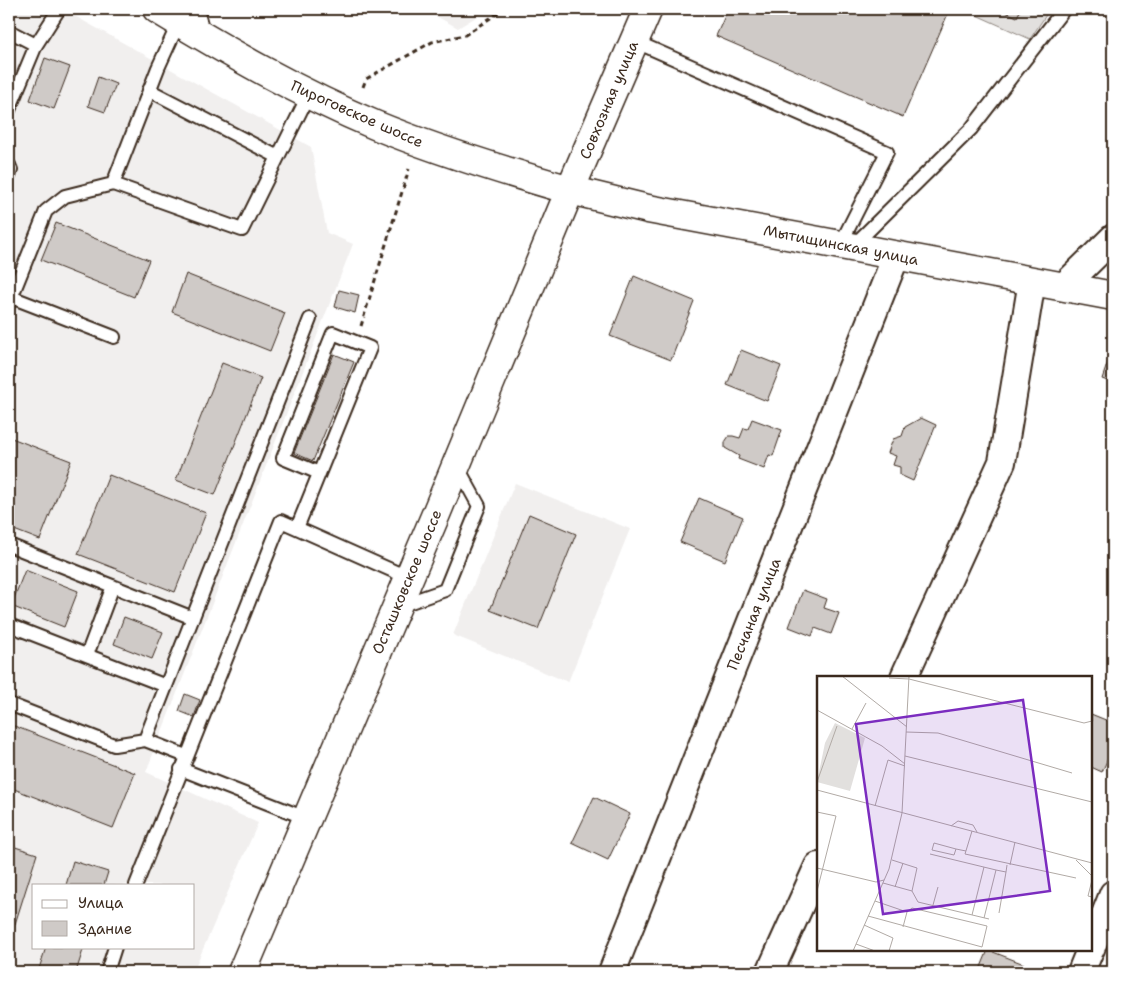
<svg xmlns="http://www.w3.org/2000/svg" width="1122" height="981" viewBox="0 0 1122 981" font-family="'Shantell Sans',sans-serif">
  <style>
    .built { fill: #f1efee; fill-rule: evenodd }
    .green { fill: #e2e0de; stroke: #8e857e }
    .building { fill: #cfcac7; stroke: #3b2a1e }
    .lines { fill: none; stroke-linecap: round; stroke-linejoin: round }
    .service-casing { stroke: #3b2a1e; stroke-width: 16 }
    .minor-casing { stroke: #3b2a1e; stroke-width: 30 }
    .tertiary-casing { stroke: #3b2a1e; stroke-width: 31 }
    .secondary-casing { stroke: #3b2a1e; stroke-width: 31 }
    .path { stroke: #3b2a1e; stroke-width: 3; stroke-dasharray: 5 4; stroke-linecap: butt }
    .service { stroke: #fff; stroke-width: 12 }
    .minor { stroke: #fff; stroke-width: 26 }
    .tertiary { stroke: #fff; stroke-width: 28 }
    .secondary { stroke: #fff; stroke-width: 28 }
    .labels { text-anchor: middle; stroke-width: 4; stroke-linejoin: round; paint-order: stroke }
    .street-label { font-size: 15px; fill: #3b2a1e; stroke: #fff }
    .inset-road { fill: none; stroke: #b1aaa5; stroke-width: 1 }
    .view { fill: #7b2cbf; fill-opacity: 0.15; stroke: #7b2cbf; stroke-width: 2.5 }
    .inset-edge { fill: none; stroke: #3b2a1e; stroke-width: 2.5 }
  </style>
  <rect width="100%" height="100%" fill="#fff"/>
  <filter id="ink" filterUnits="userSpaceOnUse"><feTurbulence type="fractalNoise" baseFrequency=".02" numOctaves="2"/><feDisplacementMap in="SourceGraphic" scale="10" xChannelSelector="R" yChannelSelector="G"/><feConvolveMatrix kernelMatrix="1 2 1 2 8 2 1 2 1" color-interpolation-filters="sRGB"/></filter>
  <g filter="url(#ink)">
    <!-- built -->
    <path class="built" d="M 9,9 L 62,9 L 311,147 L 327,233 L 353,244 L 146,772 L 258,823 L 193,972 L 9,972 ZM 34,885 L 194,885 L 194,947 L 34,947 Z
      M 423,9 L 489,9 L 458,28 Z
      M 515,483 L 630,529 L 568,682 L 453,635 Z"/>
    <!-- green -->
    <path class="green" d="M 963,9 L 1050,9 L 1030,39 Z"/>
    <!-- building -->
    <path class="building" d="M 728,9 L 950,9 L 903,117 L 716,36 Z
      M 999,9 L 1021,9 L 1017,17 Z
      M 45,58 L 70,67 L 54,109 L 30,100 Z
      M 98,77 L 116,84 L 105,112 L 88,106 Z
      M 56,223 L 149,260 L 134,297 L 41,260 Z
      M 186,274 L 285,313 L 270,351 L 172,312 Z
      M 634,276 L 694,301 L 671,360 L 610,336 Z
      M 339,290 L 359,295 L 355,313 L 335,307 Z
      M 741,350 L 781,366 L 767,401 L 727,385 Z
      M 1111,353 L 1113,353 L 1113,383 L 1102,379 Z
      M 334,354 L 354,362 L 313,461 L 294,453 Z
      M 222,363 L 261,378 L 215,495 L 176,480 Z
      M 921,418 L 936,425 L 913,481 L 900,475 L 900,467 L 893,465 L 896,456 L 888,453 L 893,439 L 902,436 L 905,427 Z
      M 752,419 L 782,430 L 773,456 L 769,455 L 764,469 L 738,459 L 739,456 L 725,448 L 725,442 L 729,436 L 733,436 L 740,438 L 744,428 L 748,429 Z
      M 9,437 L 71,461 L 40,540 L 9,528 Z
      M 109,475 L 206,513 L 175,592 L 78,554 Z
      M 699,498 L 743,517 L 725,561 L 680,542 Z
      M 529,514 L 576,534 L 538,629 L 490,610 Z
      M 25,570 L 78,591 L 64,627 L 11,606 Z
      M 803,590 L 827,599 L 824,608 L 839,613 L 831,634 L 815,628 L 812,636 L 789,627 Z
      M 124,617 L 163,632 L 152,659 L 114,644 Z
      M 185,694 L 200,700 L 194,717 L 179,711 Z
      M 1091,714 L 1113,723 L 1113,750 L 1112,749 L 1102,772 L 1091,767 Z
      M 9,724 L 135,773 L 113,828 L 9,787 Z
      M 594,797 L 630,814 L 608,860 L 572,843 Z
      M 9,845 L 37,854 L 9,943 Z
      M 73,861 L 108,872 L 104,885 L 66,885 Z
      M 46,947 L 84,947 L 76,972 L 38,972 Z
      M 988,950 L 1024,964 L 1021,972 L 979,972 Z"/>
    <g class="lines">
      <!-- service casing -->
      <g class="service-casing">
        <path id="service" d="M 9,31 L 36,45
          M 634,41 L 887,152 L 840,245
          M 149,90 L 278,157
          M 9,110 L 36,45 L 59,9
          M 9,165 L 11,170 L 9,176
          M 113,184 L 158,68 L 179,22
          M 852,247 L 971,129 L 1064,9
          M 11,297 L 114,337
          M 9,303 L 46,211 L 65,196 L 113,184 L 242,230 L 309,94
          M 297,528 L 370,348 L 333,333 L 283,458 L 319,473
          M 9,545 L 193,618
          M 399,606 L 445,590 L 479,506 L 457,466
          M 9,625 L 166,686 L 145,740 L 186,756
          M 87,655 L 113,586
          M 166,686 L 310,319
          M 9,704 L 114,745 L 145,740
          M 181,769 L 308,819
          M 136,885 L 281,521 L 409,578
          M 107,972 L 115,947"/>
      </g>
      <!-- minor casing -->
      <g class="minor-casing">
        <path id="minor" d="M 191,9 L 192,18 L 196,32
          M 1063,287 L 1113,238
          M 904,677 L 1002,462 L 1032,281
          M 1091,949 L 1113,894
          M 612,972 L 896,256
          M 770,972 L 818,866
          M 1081,972 L 1090,950"/>
      </g>
      <!-- tertiary casing -->
      <g class="tertiary-casing">
        <path id="tertiary" d="M 570,190 L 648,209 L 1113,296"/>
      </g>
      <!-- secondary casing -->
      <g class="secondary-casing">
        <path id="secondary" d="M 157,9 C 228,52 299,93 375,125 C 438,151 504,171 570,190
          M 242,972 L 436,514 L 570,190 L 648,9"/>
      </g>
      <!-- path -->
      <path class="path" d="M 363,87 L 366,79 L 432,42 L 465,35 L 504,9
        M 361,326 L 409,169"/>
      <!-- service -->
      <use href="#service" class="service"/>
      <!-- minor -->
      <use href="#minor" class="minor"/>
      <!-- tertiary -->
      <use href="#tertiary" class="tertiary"/>
      <!-- secondary -->
      <use href="#secondary" class="secondary"/>
    </g>
  </g>
  <g class="labels">
    <!-- street labels -->
    <g class="street-label">
      <text transform="translate(609 100) rotate(-67)" y="5">Совхозная улица</text>
      <text transform="translate(357 114) rotate(24)" y="5">Пироговское шоссе</text>
      <text transform="translate(841 245) rotate(11)" y="5">Мытищинская улица</text>
      <text transform="translate(407 582) rotate(-67)" y="5">Осташковское шоссе</text>
      <text transform="translate(754 614) rotate(-68)" y="5">Песчаная улица</text>
    </g>
  </g>
  <!-- overview -->
  <g transform="translate(817 676)">
    <rect width="275" height="275" fill="#fff"/>
    <path d="M 18,47 L 48,62 L 33,115 L 0,106 L 8,67 Z" fill="#e2e0de"/>
    <path class="inset-road" d="M 25,0 L 90,51M 72,2 L 92,3 L 267,47 L 275,45M 0,34 L 65,70 L 88,88M 35,53 L 49,27M 89,56 L 121,57 L 255,97M 88,80 L 275,126M 0,106 L 20,50M 0,114 L 275,187M 58,130 L 71,84 L 88,90M 0,136 L 19,140 L 0,215M 85,137 L 92,0M 134,150 L 141,145 L 156,149 L 160,156M 155,155 L 148,178 L 259,202M 139,173 L 137,179 L 115,174 L 117,167 L 139,173 L 149,175M 113,178 L 179,194M 75,184 L 100,192 L 95,215 L 101,226 L 172,243M 259,184 L 275,200M 193,189 L 198,166M 0,192 L 59,206 L 67,204M 275,204 L 271,220 L 275,221M 66,207 L 95,215M 78,211 L 86,187M 116,229 L 121,211M 182,237 L 189,196M 155,239 L 167,191M 51,240 L 165,271 L 170,250 L 95,232 L 90,236 L 58,225M 167,242 L 179,194 L 189,196 L 190,189M 47,249 L 76,262 L 72,275M 86,251 L 90,236M 39,268 L 58,275M 36,275 L 72,193 L 85,137"/>
    <path class="view" d="M 206,24 L 233,215 L 66,238 L 39,48 Z"/>
    <rect width="275" height="275" class="inset-edge"/>
  </g>
  <!-- margin -->
  <rect width="1122" height="981" fill="none" stroke="#fff" stroke-width="30"/>
  <rect x="15" y="15" width="1092" height="951" fill="none" stroke="#3b2a1e" stroke-width="2" filter="url(#ink)"/>
  <!-- legend -->
  <rect x="32" y="884" width="162" height="65" fill="#ffffff" stroke="#b1aaa5"/>
  <rect x="42" y="900" width="25" height="8" fill="#ffffff" stroke="#b1aaa5"/>
  <text x="78" y="908" font-size="15" fill="#3b2a1e">Улица</text>
  <rect x="42" y="921" width="25" height="15" fill="#cfcac7" stroke="#b1aaa5"/>
  <text x="78" y="934" font-size="15" fill="#3b2a1e">Здание</text>
</svg>
